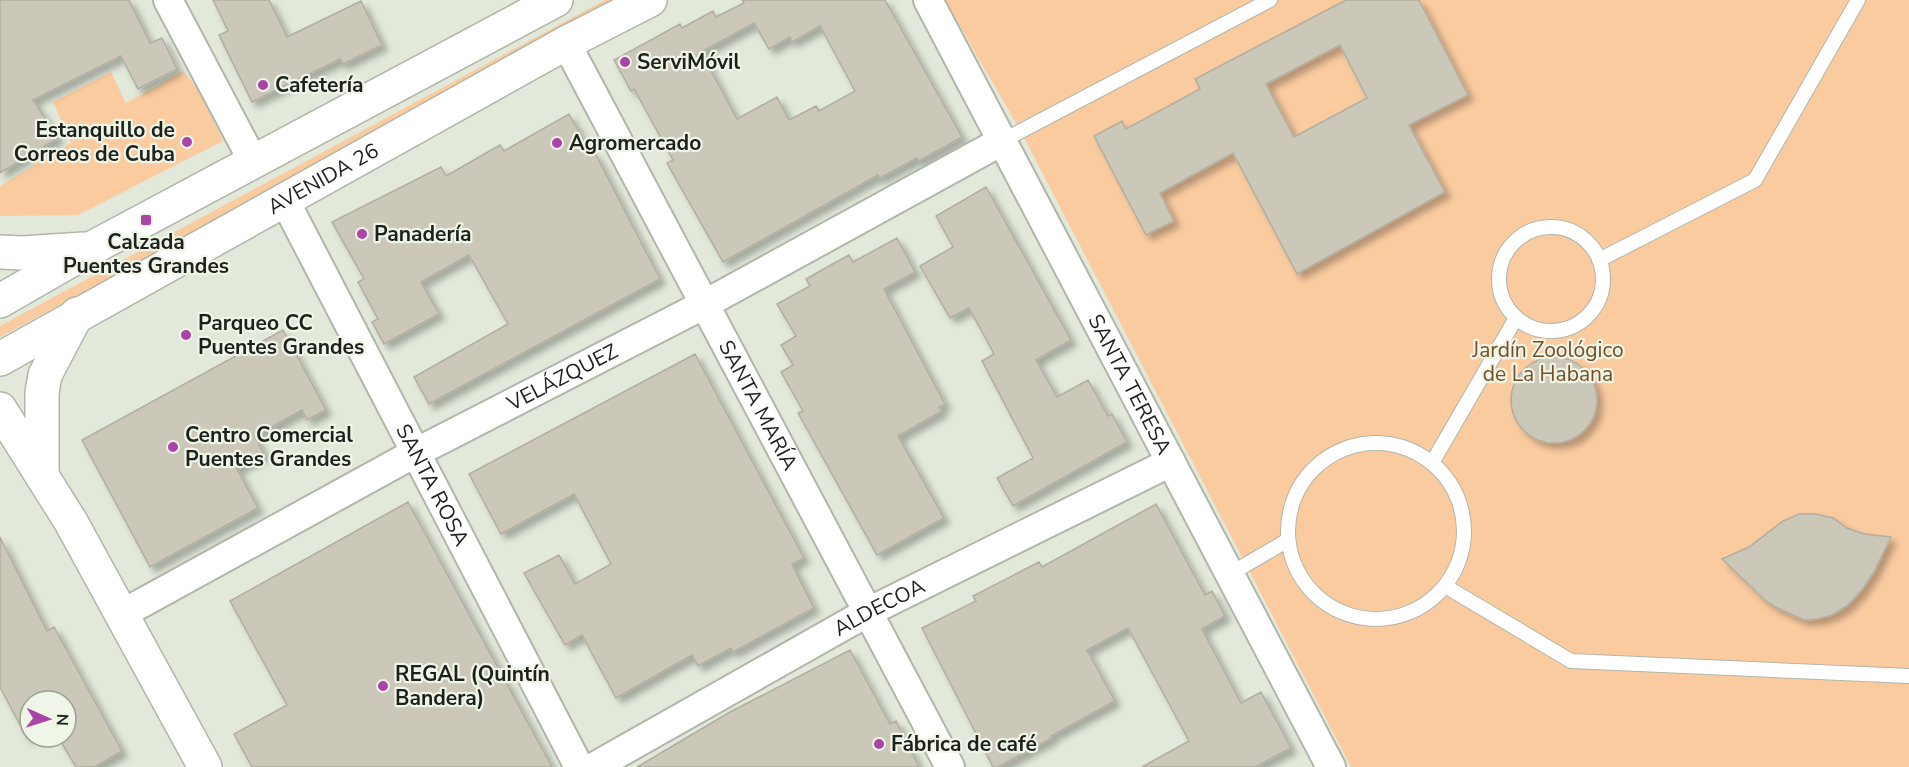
<svg xmlns="http://www.w3.org/2000/svg" width="1909" height="767" viewBox="0 0 1909 767" font-family="'Nunito Sans',sans-serif">
  <style>
    .green { fill: #fbcba0 }
    .building { fill: #cbc7b9; stroke: #b1aea0; stroke-width: 1.5; fill-rule: evenodd; filter: url(#shadow) }
    .lines { fill: none; stroke-linecap: round; stroke-linejoin: round }
    .lane-casing { stroke: #b0b6a9; stroke-width: 16 }
    .street-casing { stroke: #b0b6a9; stroke-width: 32 }
    .primary-casing { stroke: #b0b6a9; stroke-width: 36 }
    .lane { stroke: #fff; stroke-width: 14 }
    .street { stroke: #fff; stroke-width: 28 }
    .primary { stroke: #fff; stroke-width: 33 }
    .poi-dot { fill: #aa44a7; stroke: #eff5e7; stroke-width: 2 }
    .labels { text-anchor: middle; stroke-width: 4.5; stroke-linejoin: round; paint-order: stroke }
    .poi-label { font-size: 21px; font-weight: bold; fill: #1e201b; stroke: #eff5e7; text-anchor: start }
    .street-label { font-size: 21px; fill: #1e201b; stroke: #eff5e7 }
    .park-label { font-size: 21px; fill: #774d23; stroke: #eff5e7 }
  </style>
  <defs>
    <filter id="shadow"><feDropShadow dx="5.5" dy="5.5" stdDeviation="3" flood-color="#0004"/></filter>
  </defs>
  <rect width="100%" height="100%" fill="#e2e8da"/>
  <!-- green -->
  <path class="green" d="M 605,0 L 627,0 L 0,337 L 0,326 Z
    M 945,0 L 1909,0 L 1909,767 L 1351,767 L 1020,130 Z
    M 183,71 L 199,90 L 223,141 L 78,215 L 0,216 L 0,186 L 71,143 L 53,102 L 111,72 L 126,103 Z"/>
  <!-- building -->
  <path class="building" d="M 0,0 L 129,0 L 150,43 L 162,38 L 177,69 L 138,89 L 121,56 L 33,100 L 58,138 L 0,173 Z
    M 213,0 L 269,0 L 287,37 L 361,1 L 382,45 L 343,64 L 340,59 L 252,102 L 219,35 L 228,31 Z
    M 742,0 L 885,0 L 962,137 L 919,161 L 917,158 L 880,178 L 878,175 L 723,262 L 667,163 L 673,160 L 634,89 L 631,91 L 614,60 L 680,24 L 682,28 L 713,11 L 716,17 L 744,3 ZM 754,23 L 769,49 L 790,37 L 792,42 L 820,26 L 855,91 L 819,111 L 816,106 L 789,120 L 777,97 L 737,119 L 701,52 Z
    M 1346,0 L 1419,0 L 1468,95 L 1409,125 L 1445,192 L 1297,274 L 1233,153 L 1160,193 L 1174,221 L 1146,235 L 1094,136 L 1122,121 L 1126,129 L 1200,89 L 1195,79 ZM 1340,45 L 1367,98 L 1294,137 L 1266,84 Z
    M 569,114 L 592,155 L 595,153 L 660,279 L 429,404 L 414,377 L 508,324 L 469,255 L 421,282 L 439,314 L 384,344 L 372,322 L 378,319 L 358,282 L 364,279 L 332,222 L 441,167 L 446,176 L 500,145 L 504,151 Z
    M 986,187 L 1071,340 L 1036,360 L 1057,397 L 1088,380 L 1108,416 L 1112,414 L 1127,442 L 1013,506 L 997,478 L 1033,458 L 982,361 L 994,354 L 969,308 L 950,318 L 920,266 L 953,247 L 936,216 Z
    M 897,238 L 915,272 L 884,289 L 945,404 L 939,407 L 942,411 L 898,436 L 944,518 L 877,555 L 798,413 L 803,411 L 781,372 L 793,365 L 781,345 L 796,336 L 777,304 L 810,286 L 806,279 L 829,266 L 849,255 L 853,262 Z
    M 283,330 L 326,410 L 307,420 L 302,410 L 255,436 L 264,454 L 237,469 L 258,508 L 150,567 L 82,440 Z
    M 695,354 L 804,558 L 792,564 L 814,608 L 733,652 L 731,648 L 698,666 L 692,655 L 616,698 L 582,635 L 565,645 L 524,573 L 559,555 L 575,584 L 611,564 L 574,494 L 501,534 L 469,474 Z
    M1511 400a43 43 0 1 1 86 0a43 43 0 1 1-86 0Z
    M 408,502 L 552,767 L 252,767 L 234,734 L 287,705 L 230,601 Z
    M 1156,504 L 1205,595 L 1212,591 L 1225,616 L 1202,629 L 1241,703 L 1261,692 L 1291,748 L 1255,767 L 1142,767 L 1189,741 L 1128,628 L 1087,650 L 1115,701 L 1051,736 L 1052,738 L 998,767 L 993,767 L 922,628 L 976,601 L 973,596 L 1039,562 L 1042,567 Z
    M 1799,514 L 1816,514 L 1833,518 L 1847,528 L 1864,534 L 1891,537 L 1874,572 L 1861,591 L 1847,606 L 1832,615 L 1818,619 L 1804,620 L 1777,608 L 1766,601 L 1722,559 L 1749,547 L 1783,521 Z
    M 0,537 L 47,631 L 54,627 L 122,751 L 95,767 L 76,767 L 58,737 L 66,737 L 66,701 L 30,701 L 30,736 L 27,738 L 0,687 Z
    M 850,650 L 890,724 L 896,721 L 919,767 L 637,767 L 730,712 Z"/>
  <g class="lines">
    <!-- lane casing -->
    <g class="lane-casing">
      <path id="lane" d="M 1002,141 L 1270,0
        M1499 279a52 52 0 1 1 104 0a52 52 0 1 1-104 0Z
        M 1599,260 L 1755,180 L 1858,0
        M1288 531a88 88 0 1 1 176 0a88 88 0 1 1-176 0Z
        M 1432,463 L 1516,318
        M 1230,574 L 1288,540
        M 1445,586 L 1571,661 L 1909,676"/>
    </g>
    <!-- street casing -->
    <g class="street-casing">
      <g id="street">
        <path d="M 168,0 L 254,163"/>
        <path id="s1" d="M 928,0 L 1331,767"/>
        <path id="s2" d="M 566,43 L 950,767"/>
        <path id="s3" d="M 285,201 L 579,767"/>
        <path id="s4" d="M 122,614 L 415,453 L 705,304 L 1002,141"/>
        <path id="s5" d="M 594,767 L 868,612 L 1171,462"/>
      </g>
    </g>
    <!-- primary casing -->
    <g class="primary-casing">
      <g id="primary">
        <path d="M 0,252 L 22,253 L 84,249"/>
        <path d="M 0,301 L 92,248 L 556,0"/>
        <path id="s6" d="M 0,359 L 566,43 L 650,0"/>
        <path d="M 0,409 L 71,522 L 205,767"/>
        <path d="M 42,476 L 42,393 L 45,375 L 77,314"/>
      </g>
    </g>
    <!-- lane -->
    <use href="#lane" class="lane"/>
    <!-- street -->
    <use href="#street" class="street"/>
    <!-- primary -->
    <use href="#primary" class="primary"/>
  </g>
  <!-- markers -->
  <g class="poi-dot">
    <circle cx="625" cy="62" r="6"/>
    <circle cx="263" cy="85" r="6"/>
    <circle cx="187" cy="142" r="6"/>
    <circle cx="557" cy="143" r="6"/>
    <rect x="140" y="214" width="12" height="12" rx="3"/>
    <circle cx="362" cy="234" r="6"/>
    <circle cx="186" cy="335" r="6"/>
    <circle cx="173" cy="447" r="6"/>
    <circle cx="383" cy="686" r="6"/>
    <circle cx="879" cy="744" r="6"/>
  </g>
  <g class="labels">
    <!-- poi labels -->
    <g class="poi-label">
      <text x="637" y="69">ServiMóvil</text>
      <text x="275" y="92">Cafetería</text>
      <text x="175" y="137" text-anchor="end">Estanquillo de<tspan x="175" dy="24">Correos de Cuba</tspan></text>
      <text x="569" y="150">Agromercado</text>
      <text x="374" y="241">Panadería</text>
      <text x="146" y="249" text-anchor="middle">Calzada<tspan x="146" dy="24">Puentes Grandes</tspan></text>
      <text x="198" y="330">Parqueo CC<tspan x="198" dy="24">Puentes Grandes</tspan></text>
      <text x="185" y="442">Centro Comercial<tspan x="185" dy="24">Puentes Grandes</tspan></text>
      <text x="395" y="681">REGAL (Quintín<tspan x="395" dy="24">Bandera)</tspan></text>
      <text x="891" y="751">Fábrica de café</text>
    </g>
    <!-- street labels -->
    <g class="street-label">
      <text dy="7" stroke="none"><textPath href="#s6" startOffset="370">AVENIDA 26</textPath></text>
      <text dy="7" stroke="none"><textPath href="#s4" startOffset="500">VELÁZQUEZ</textPath></text>
      <text dy="7" stroke="none"><textPath href="#s1" startOffset="434">SANTA TERESA</textPath></text>
      <text dy="7" stroke="none"><textPath href="#s2" startOffset="410">SANTA MARÍA</textPath></text>
      <text dy="7" stroke="none"><textPath href="#s3" startOffset="320">SANTA ROSA</textPath></text>
      <text dy="7" stroke="none"><textPath href="#s5" startOffset="327">ALDECOA</textPath></text>
    </g>
    <!-- park labels -->
    <g class="park-label">
      <text x="1548" y="357">Jardín Zoológico<tspan x="1548" dy="24">de La Habana</tspan></text>
    </g>
  </g>
  <!-- north arrow -->
  <g transform="translate(48 719) rotate(93)"><circle r="28" fill="#eff5e7" stroke="#9ba095" stroke-width="1.5"/>
  <path d="M0-4.5L10 22L0 15L-10 22Z" fill="#aa44a7"/>
  <text y="-9" font-size="16" font-weight="bold" text-anchor="middle" fill="#1e201b">N</text>
  </g>
</svg>
